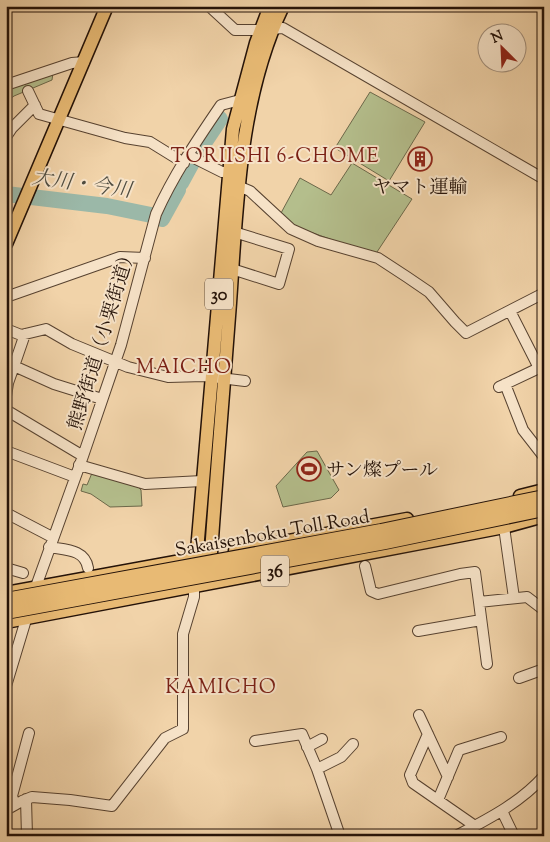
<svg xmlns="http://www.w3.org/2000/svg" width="550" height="842" viewBox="0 0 550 842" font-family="'Sorts Mill Goudy','Noto Serif JP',serif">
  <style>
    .green { fill: #b4be8c; stroke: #6c684a }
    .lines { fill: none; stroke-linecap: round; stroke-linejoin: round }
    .river { stroke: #9bb8a8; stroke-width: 16 }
    .minor-casing { stroke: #574230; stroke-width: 12 }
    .major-casing { stroke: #241208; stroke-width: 15 }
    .minor { stroke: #f6e2c7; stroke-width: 10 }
    .major { stroke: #e8ba74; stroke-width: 12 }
    .highway-bridge-casing { stroke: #241208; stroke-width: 16; stroke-linecap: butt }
    .highway-bridge { stroke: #e8ba74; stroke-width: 14 }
    .labels { text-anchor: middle; stroke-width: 4; stroke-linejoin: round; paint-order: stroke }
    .shield { fill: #f6e2c7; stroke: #635041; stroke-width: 1 }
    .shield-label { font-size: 18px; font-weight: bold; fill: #241208 }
    .poi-label { font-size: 19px; fill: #241208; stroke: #f6e2c7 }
    .street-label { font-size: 19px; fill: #241208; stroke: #f6e2c7 }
    .neighbourhood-label { font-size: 20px; letter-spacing: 1px; fill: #7a1f14; stroke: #f6e2c7 }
    .water-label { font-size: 20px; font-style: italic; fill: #4e4c40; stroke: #f6e2c7 }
  </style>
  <rect width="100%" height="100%" fill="#f1d3a9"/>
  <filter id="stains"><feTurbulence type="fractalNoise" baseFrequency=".004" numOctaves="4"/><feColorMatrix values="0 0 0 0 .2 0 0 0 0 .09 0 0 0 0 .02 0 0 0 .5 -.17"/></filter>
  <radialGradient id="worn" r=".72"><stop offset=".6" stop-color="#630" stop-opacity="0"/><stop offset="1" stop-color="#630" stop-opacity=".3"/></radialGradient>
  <!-- green -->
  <path class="green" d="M 53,73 L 52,80 L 14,96 L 6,102 L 6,89 Z
    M 370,92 L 425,122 L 389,181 L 335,148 Z
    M 352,163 L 412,199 L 375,255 L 296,227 L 281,213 L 300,178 L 331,195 Z
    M 317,451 L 339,490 L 331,498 L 283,507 L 276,486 L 307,452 Z
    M 92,473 L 138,487 L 141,490 L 142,506 L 110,507 L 91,494 L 81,491 L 83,484 L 87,485 Z"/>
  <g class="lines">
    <!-- river -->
    <path class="river" d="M 200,149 L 220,119
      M 181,183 L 193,161
      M 6,194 L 107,206 L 151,215
      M 159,218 L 162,219 L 178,190"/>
    <!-- minor casing -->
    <g class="minor-casing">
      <path id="minor" d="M 209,6 L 235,30 L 260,30 L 283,28 L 544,179
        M 6,85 L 72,63 L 84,62
        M 28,91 L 39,114 L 125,138 L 150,142 L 184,163
        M 6,137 L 12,128 L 35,105
        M 188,155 L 222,172 L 229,172
        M 238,186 L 250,191 L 291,229 L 318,241 L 378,258 L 407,277 L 429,292 L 455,322 L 466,333 L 544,293
        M 232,269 L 279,284 L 289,249 L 234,232
        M 6,297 L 120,257 L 145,258
        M 6,329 L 21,335 L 46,329 L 72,344 L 128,367 L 168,377 L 204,376 L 245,381
        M 25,334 L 14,366 L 54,384 L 102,399
        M 505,384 L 523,430 L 544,457
        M 499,387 L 539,368 L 510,311
        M 6,396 L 8,383 L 14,366
        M 6,410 L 83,456
        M 6,451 L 75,477
        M 79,465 L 145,484 L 202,481
        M 6,513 L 52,537
        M 504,527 L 514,598
        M 49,547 C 65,550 85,549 88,568
        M 365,566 L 371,591 L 378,594 L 460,574 L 475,572 L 479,602 L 527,597 L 544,610
        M 6,568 L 23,573
        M 34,592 L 83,456 L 121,345 L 156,214 C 173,176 197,140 221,105 L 240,100
        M 479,602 L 487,664
        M 418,631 L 481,620
        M 519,678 L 544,669
        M 6,686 L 28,613
        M 419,715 L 448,777
        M 428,734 L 410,775 L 413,783 L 475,826
        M 255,741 L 302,734 L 317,769 L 340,836
        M 307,747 L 322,739
        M 317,769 L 341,757 L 353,744
        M 26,799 L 27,836
        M 438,800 L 459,750 L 501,737
        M 15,805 L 12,796 L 29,733
        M 6,810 L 22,801 L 32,797 L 70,800 L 112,806 L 165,738 L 183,729 L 183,634 L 194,597 L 194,586
        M 502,811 L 514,836
        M 456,836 C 488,819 520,803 544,776"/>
    </g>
    <!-- major casing -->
    <g class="major-casing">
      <path id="major" d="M 6,244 L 107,6
        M 520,496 L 544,490
        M 235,551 L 407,519
        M 209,583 C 215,490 223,397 230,303 C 237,204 239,98 283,6
        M 194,586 L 233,129 L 256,43 L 270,6
        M 6,593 L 203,557
        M 6,622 L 447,538 L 504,527 L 544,516"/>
    </g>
    <!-- minor -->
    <use href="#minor" class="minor"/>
    <!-- major -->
    <use href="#major" class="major"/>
    <!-- highway-bridge casing -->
    <g class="highway-bridge-casing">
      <path id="highway-bridge" d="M 6,600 L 381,531 L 544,497
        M 6,612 L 385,542 L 544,509"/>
    </g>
    <!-- highway-bridge -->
    <use href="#highway-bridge" class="highway-bridge"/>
  </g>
  <!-- icons -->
  <defs>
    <g id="building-ring" transform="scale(1.25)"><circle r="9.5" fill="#f6e2c7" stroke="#8f2418" stroke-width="1.5"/><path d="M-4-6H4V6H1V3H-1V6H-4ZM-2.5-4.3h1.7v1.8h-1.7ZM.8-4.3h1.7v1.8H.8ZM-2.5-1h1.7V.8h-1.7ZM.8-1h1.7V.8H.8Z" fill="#8f2418"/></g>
    <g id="stadium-ring" transform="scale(1.25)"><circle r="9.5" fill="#f6e2c7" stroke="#8f2418" stroke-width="1.5"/><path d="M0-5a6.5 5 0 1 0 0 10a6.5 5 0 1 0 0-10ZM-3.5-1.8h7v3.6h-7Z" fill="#8f2418"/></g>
  </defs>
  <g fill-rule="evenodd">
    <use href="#building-ring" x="420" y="159"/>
    <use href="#stadium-ring" x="309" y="469"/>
  </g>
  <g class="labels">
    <!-- shield labels -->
    <g class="shield">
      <rect x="205" y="278.5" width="28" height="31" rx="4"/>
      <rect x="261" y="555.5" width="28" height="31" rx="4"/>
    </g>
    <g class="shield-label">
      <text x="219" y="300">30</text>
      <text x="275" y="577">36</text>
    </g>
    <!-- poi labels -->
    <g class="poi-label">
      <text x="420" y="193">ヤマト運輸</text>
      <text x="326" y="476" text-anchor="start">サン燦プール</text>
    </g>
    <!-- street labels -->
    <g class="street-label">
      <text transform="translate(101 338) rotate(-73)" y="7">熊野街道（小栗街道）</text>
      <text transform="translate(272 532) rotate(-10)" y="7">Sakaisenboku Toll Road</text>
    </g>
    <!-- neighbourhood labels -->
    <g class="neighbourhood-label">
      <text x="275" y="162">TORIISHI 6-CHOME</text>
      <text x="184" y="373">MAICHO</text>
      <text x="221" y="693">KAMICHO</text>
    </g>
    <!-- water labels -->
    <g class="water-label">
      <text transform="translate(82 183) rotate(8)" y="7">大川・今川</text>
    </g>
  </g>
  <!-- margin -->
  <rect width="550" height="842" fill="none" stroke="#f1d3a9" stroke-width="25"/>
  <rect x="8" y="8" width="535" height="827" fill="none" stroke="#241208" stroke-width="2.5"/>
  <rect x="12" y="12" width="525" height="817" fill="none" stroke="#241208"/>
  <!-- north arrow -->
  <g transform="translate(502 48) rotate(336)"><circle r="24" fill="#f6e2c7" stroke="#a28f7b"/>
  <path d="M0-4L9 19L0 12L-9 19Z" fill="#8f2418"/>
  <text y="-8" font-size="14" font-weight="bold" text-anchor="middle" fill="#241208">N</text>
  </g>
  <rect width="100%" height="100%" filter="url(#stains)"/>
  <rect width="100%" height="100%" fill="url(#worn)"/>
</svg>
